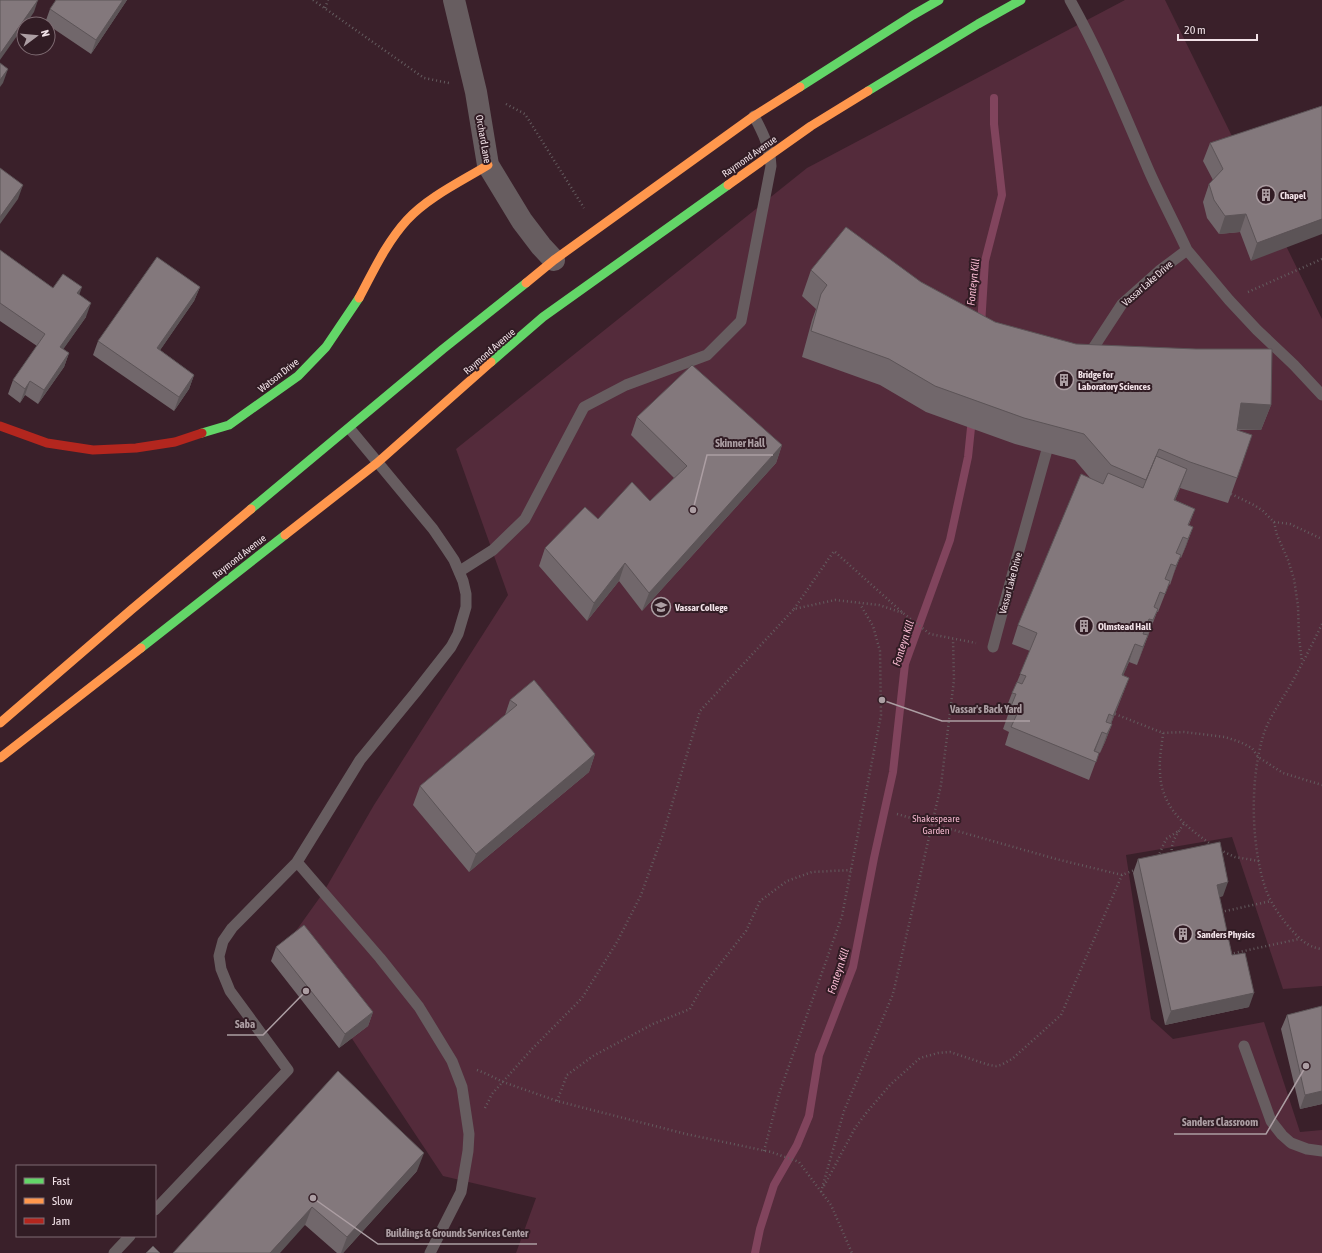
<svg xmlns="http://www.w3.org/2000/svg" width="1322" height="1253" viewBox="0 0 1322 1253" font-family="'Asap Condensed',sans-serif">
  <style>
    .built { fill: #3a202a; fill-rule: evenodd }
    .green { fill: #542b3b }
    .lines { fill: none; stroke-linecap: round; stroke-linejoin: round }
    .stream { stroke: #81445d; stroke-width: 8 }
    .path { stroke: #645c5f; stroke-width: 2.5; stroke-dasharray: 1 3; stroke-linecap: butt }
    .lane { stroke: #675d60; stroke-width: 11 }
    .street { stroke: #675d60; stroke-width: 22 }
    .fast { stroke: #63d668; stroke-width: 9 }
    .slow { stroke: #ff974d; stroke-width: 9 }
    .jam { stroke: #b3261e; stroke-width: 9 }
    .wall { fill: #71676b }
    .shaded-wall { fill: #5c5457 }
    .building { fill: #83787c; stroke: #5c5457 }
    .labels { text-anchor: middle; stroke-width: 4; stroke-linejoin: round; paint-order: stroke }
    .street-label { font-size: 10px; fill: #f1e1e7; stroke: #311c24 }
    .poi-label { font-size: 10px; font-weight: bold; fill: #f1e1e7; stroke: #311c24; text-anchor: start }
    .park-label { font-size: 10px; fill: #f3b7cd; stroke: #311c24 }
    .water-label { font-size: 11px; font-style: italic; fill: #f8bbd2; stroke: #311c24 }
    .leader { fill: none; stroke: #ac9ea3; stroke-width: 1.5 }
    .callout-dot { fill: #ac9ea3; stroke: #311c24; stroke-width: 1.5 }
    .callout-label { font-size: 11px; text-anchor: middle; font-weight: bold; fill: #ac9ea3; stroke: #311c24; stroke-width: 4; stroke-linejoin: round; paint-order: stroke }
  </style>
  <rect width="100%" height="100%" fill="#2c2125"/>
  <!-- built -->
  <path class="built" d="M 0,0 L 1322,0 L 1322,1253 L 0,1253 ZM 24,24 L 48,24 L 48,48 L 24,48 ZM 17,1166 L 155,1166 L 155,1236 L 17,1236 Z"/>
  <!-- green -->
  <path class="green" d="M 1125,0 L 1165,0 L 1322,319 L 1322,986 L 1283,989 L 1232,837 L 1126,855 L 1151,1019 L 1173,1039 L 1264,1022 L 1300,1132 L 1322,1130 L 1322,1253 L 516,1253 L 536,1198 L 443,1176 L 288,942 L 323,893 L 374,805 L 508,595 L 456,449 L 807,168 Z"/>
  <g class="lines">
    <!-- stream -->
    <path class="stream" d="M 981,325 L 985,261 L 1002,195 L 994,124 L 994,98
      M 755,1253 L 760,1229 L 774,1185 L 797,1145 L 809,1116 L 819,1055 L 853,967 L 874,858 L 893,772 L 905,664 L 950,540 L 968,457 L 972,418"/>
    <!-- path -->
    <path class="path" d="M 313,0 L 424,78 L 449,83
      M 325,8 L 328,0
      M 506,104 L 525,114 L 584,208
      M 1248,292 L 1322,259
      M 1231,494 L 1254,505 L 1263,511 L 1274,522 L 1277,535 L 1288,560 L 1294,579 L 1298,606 L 1299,638 L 1302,662
      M 1274,522 L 1290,524 L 1322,539
      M 794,609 L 834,551 L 903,613 L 930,634 L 976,643
      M 1322,624 C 1312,645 1301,666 1290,686 C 1280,703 1267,720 1262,740 C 1250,783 1251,847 1266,890 C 1271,903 1279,915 1288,926 C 1298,937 1306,947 1322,949
      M 1115,714 L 1163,733 L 1184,732 L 1225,737 L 1240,742 L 1252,748 L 1258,757 L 1283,773 L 1322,785
      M 1163,733 C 1162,745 1159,758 1160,770 C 1160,807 1185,826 1212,845
      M 897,814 L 1056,859 L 1122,875 L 1137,869
      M 1220,850 L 1235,857 L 1259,861
      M 1172,854 C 1170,842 1178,833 1184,823
      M 1158,857 L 1166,839 L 1180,830
      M 1221,912 L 1271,901
      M 1230,954 L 1299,939
      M 477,1070 L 487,1074 L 503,1082 L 557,1101 L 686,1134 L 771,1152 L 799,1162 L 831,1205 L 852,1253
      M 557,1101 L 567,1075 L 593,1056 L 653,1024 L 690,1009 L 702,987 L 746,931 L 760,901 L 787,881 L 812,872 L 851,870
      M 485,1108 L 492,1094 L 532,1049 L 582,998 L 617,942 L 641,895 L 663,834 L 700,711 L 794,609 L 835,600 L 879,605 L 903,613
      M 764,1151 L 779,1094 L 842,916 L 881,715 L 880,651 L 873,626 L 860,604
      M 824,1186 L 855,1128 L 867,1112 L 890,1085 L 920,1058 L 938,1053 L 950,1052 L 989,1065 L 996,1066 L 1001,1065 L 1012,1059 L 1061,1015 L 1122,875
      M 821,1192 L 844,1111 L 893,994 L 941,785 L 954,680 L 953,639"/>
    <!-- lane -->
    <path class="lane" d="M 1070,0 C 1101,55 1124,113 1149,171 C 1161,198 1175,224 1187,250 L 1159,271 L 1122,304 L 1088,356
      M 1187,250 L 1229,300 L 1257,330 L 1294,365 L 1322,395
      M 350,429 L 433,529 L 446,548 L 454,560 L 463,581 L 466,594 L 466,607 L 458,634 L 451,647 L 415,693 L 360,760 L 297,862 L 380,958 L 419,1007 L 452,1061 L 462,1087 L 469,1134 L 468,1151 L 461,1192 L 430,1253
      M 460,571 L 493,550 L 525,519 L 584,407 L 626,385 L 707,355 L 741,321 L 771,166 C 770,147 763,133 754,116
      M 993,647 L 1016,561 L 1050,439
      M 1244,1046 L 1271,1121 L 1282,1135 L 1291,1143 L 1307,1149 L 1322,1151
      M 155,1210 L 288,1070 L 230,991 L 221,969 L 219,956 L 223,941 L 232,928 L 297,862
      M 114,1253 L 130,1236"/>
    <!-- street -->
    <path class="street" d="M 454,0 L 476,92 L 488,165 L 522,221 L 541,246 L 554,260"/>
    <!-- fast -->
    <path class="fast" d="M 800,87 L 913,15 L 939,0
      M 868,91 L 978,24 L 1021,0
      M 491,362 L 543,317 L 728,185
      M 202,433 L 229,425 L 298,376 L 326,347 L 359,298
      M 251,509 L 443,349 L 526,283
      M 141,648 L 285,535"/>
    <!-- slow -->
    <path class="slow" d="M 728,185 L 811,126 L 868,91
      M 526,283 L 554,260 L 754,116 L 800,87
      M 359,298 C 373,272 386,243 407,220 C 428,197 462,181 488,165
      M 285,535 L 377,463 L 491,362
      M 0,723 L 131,610 L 251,509
      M 0,758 L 141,648"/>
    <!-- jam -->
    <path class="jam" d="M 0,426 L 47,443 L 93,450 L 136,448 L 175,442 L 202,433"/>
  </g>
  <!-- wall -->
  <path class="wall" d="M 127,0 L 91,54 L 48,25 L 48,24 L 46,24 L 45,23 L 50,9 Z
    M 1322,106 L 1251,261 L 1240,232 L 1219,234 L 1207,218 L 1203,202 L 1209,184 L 1213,180 L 1203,161 L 1210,143 Z
    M 0,250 L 53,288 L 79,294 L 86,317 L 63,349 L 69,353 L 64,367 L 38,404 L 25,395 L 20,403 L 8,394 L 13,380 L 37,346 L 0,321 Z
    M 811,270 L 921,282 L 995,322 L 1271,405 L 1261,430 L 1237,430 L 1237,478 L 1228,503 L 1180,488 L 1175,500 L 1195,509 L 1189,525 L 1193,527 L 1186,546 L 1181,558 L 1180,557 L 1174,573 L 1170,585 L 1169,584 L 1158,612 L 1157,612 L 1137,665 L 1129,662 L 1123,675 L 1129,678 L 1122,696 L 1111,724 L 1112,724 L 1105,742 L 1100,753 L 1095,751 L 1099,753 L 1089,780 L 1005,745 L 1009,732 L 1003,729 L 1009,712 L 1005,711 L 1012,693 L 1017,682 L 1030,651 L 1012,644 L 1018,625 L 1091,479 L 1075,460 L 1015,444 L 926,412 L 880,385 L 802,357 L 812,320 L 816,309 L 802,296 Z
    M 200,287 L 194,301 L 160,350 L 194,375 L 189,389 L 174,411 L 93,355 L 98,341 Z
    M 637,417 L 782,445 L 776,463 L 642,611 L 619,581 L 587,621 L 539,566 L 545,548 L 598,519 L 650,501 L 674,478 L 631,435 Z
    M 510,700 L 595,754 L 589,772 L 469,872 L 413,805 L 420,786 L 505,715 Z
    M 1138,859 L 1223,896 L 1219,897 L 1232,955 L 1249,1007 L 1165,1025 L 1133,873 Z
    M 276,947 L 373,1012 L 368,1026 L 339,1048 L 271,961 Z
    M 1322,1006 L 1322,1104 L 1300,1109 L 1281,1029 L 1287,1015 Z
    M 417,1171 L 343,1253 L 337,1253 L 305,1225 L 173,1253 Z"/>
  <!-- shaded-wall -->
  <path class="shaded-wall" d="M 38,0 L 34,12 L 26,24 L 24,24 L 24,26 L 0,60 L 0,54 Z
    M 123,0 L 127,0 L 91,54 L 96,40 Z
    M 8,69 L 3,83 L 0,87 L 0,80 Z
    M 23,185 L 18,199 L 0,224 L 0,217 Z
    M 1246,214 L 1240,232 L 1219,234 L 1225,216 Z
    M 1322,219 L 1322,234 L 1251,261 L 1257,243 Z
    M 82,287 L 77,301 L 77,293 Z
    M 200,287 L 194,301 L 152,362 L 157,348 Z
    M 91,303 L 86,317 L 55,361 L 60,347 Z
    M 69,353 L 64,367 L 38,404 L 44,390 Z
    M 194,375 L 189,389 L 174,411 L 179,397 Z
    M 30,381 L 25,395 L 20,403 L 25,389 Z
    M 1241,403 L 1271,405 L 1261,430 L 1231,429 Z
    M 782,445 L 776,463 L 642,611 L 649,593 Z
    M 1187,469 L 1180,488 L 1168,518 L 1174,500 Z
    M 1193,527 L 1186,546 L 1181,558 L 1188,539 Z
    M 1181,555 L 1174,573 L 1170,585 L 1176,566 Z
    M 625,563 L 619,581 L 587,621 L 594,603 Z
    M 1158,609 L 1141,654 L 1137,665 L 1143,647 Z
    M 1135,644 L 1129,662 L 1116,693 L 1122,675 Z
    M 1129,678 L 1122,696 L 1107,734 L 1113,716 Z
    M 1112,724 L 1105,742 L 1100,753 L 1107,734 Z
    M 1102,732 L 1095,751 L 1091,760 L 1094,751 Z
    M 595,754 L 589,772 L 469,872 L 476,854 Z
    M 1228,882 L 1223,896 L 1212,899 L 1217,885 Z
    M 1254,993 L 1249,1007 L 1165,1025 L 1171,1011 Z
    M 373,1012 L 368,1026 L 339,1048 L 345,1034 Z
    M 1322,1091 L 1322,1104 L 1300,1109 L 1305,1095 Z
    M 424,1153 L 417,1171 L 343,1253 L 341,1253 L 347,1237 Z
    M 312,1207 L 305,1225 L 280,1253 L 270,1253 Z"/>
  <!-- building -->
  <path class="building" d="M 0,0 L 38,0 L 0,54 Z
    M 56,0 L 123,0 L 96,40 L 50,9 Z
    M 0,63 L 8,69 L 0,80 Z
    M 1322,106 L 1322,219 L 1257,243 L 1246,214 L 1225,216 L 1214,200 L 1209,184 L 1223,169 L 1210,143 Z
    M 0,168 L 23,185 L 0,217 Z
    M 846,227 L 921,282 L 995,322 L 1076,344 L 1196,349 L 1272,349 L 1271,405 L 1241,403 L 1237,430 L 1252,435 L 1237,478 L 1190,462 L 1159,449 L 1146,480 L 1111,465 L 1084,434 L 1024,418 L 935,386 L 889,359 L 811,331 L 821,294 L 827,285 L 811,270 Z
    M 0,250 L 53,288 L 63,274 L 82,287 L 77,293 L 91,303 L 60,347 L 69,353 L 44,390 L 30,381 L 25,389 L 13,380 L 45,334 L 0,303 Z
    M 157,257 L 200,287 L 157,348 L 194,375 L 179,397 L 98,341 Z
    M 692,365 L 782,445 L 649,593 L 625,563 L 594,603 L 545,548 L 585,507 L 598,519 L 632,482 L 650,501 L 687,466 L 637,417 Z
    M 1156,456 L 1187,469 L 1174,500 L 1195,509 L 1188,525 L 1193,527 L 1188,539 L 1183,537 L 1176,553 L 1181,555 L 1176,566 L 1171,564 L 1165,579 L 1170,581 L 1165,594 L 1160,592 L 1154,607 L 1158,609 L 1153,620 L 1149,619 L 1143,634 L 1148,635 L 1143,647 L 1135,644 L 1122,675 L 1129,678 L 1113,716 L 1109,714 L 1106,722 L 1112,724 L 1107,734 L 1102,732 L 1094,751 L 1099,753 L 1096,762 L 1011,727 L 1017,714 L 1009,711 L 1016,694 L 1012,693 L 1017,682 L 1022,684 L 1026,676 L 1020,674 L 1037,633 L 1018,625 L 1081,474 L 1103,484 L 1108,473 L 1143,488 Z
    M 534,680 L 595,754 L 476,854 L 420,786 L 517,705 L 510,700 Z
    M 1220,842 L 1228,882 L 1217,885 L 1232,955 L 1245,953 L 1254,993 L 1171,1011 L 1138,859 Z
    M 304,925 L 373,1012 L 345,1034 L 276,947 Z
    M 1322,1006 L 1322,1091 L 1305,1095 L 1287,1015 Z
    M 338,1071 L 424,1153 L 347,1237 L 312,1207 L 270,1253 L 173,1253 Z
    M 153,1246 L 160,1253 L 146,1253 Z"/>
  <!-- icons -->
  <defs>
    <g id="building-ring" transform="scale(1)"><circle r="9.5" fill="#311c24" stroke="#ac9ea3" stroke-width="1.5"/><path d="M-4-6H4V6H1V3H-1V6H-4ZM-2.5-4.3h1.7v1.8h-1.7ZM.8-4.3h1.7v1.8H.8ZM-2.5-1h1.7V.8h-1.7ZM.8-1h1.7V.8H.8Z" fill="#ac9ea3"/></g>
    <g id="university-ring" transform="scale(1)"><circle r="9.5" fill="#311c24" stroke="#ac9ea3" stroke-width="1.5"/><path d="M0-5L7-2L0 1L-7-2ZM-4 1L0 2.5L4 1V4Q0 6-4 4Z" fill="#ac9ea3"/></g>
  </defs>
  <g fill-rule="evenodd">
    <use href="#building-ring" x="1266" y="195"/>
    <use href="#building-ring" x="1064" y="380"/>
    <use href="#university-ring" x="661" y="607"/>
    <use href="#building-ring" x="1084" y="626"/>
    <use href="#building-ring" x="1183" y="934"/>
  </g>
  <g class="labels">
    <!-- street labels -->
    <g class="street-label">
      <text transform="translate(484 139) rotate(80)" y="4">Orchard Lane</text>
      <text transform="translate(749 156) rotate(-35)" y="4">Raymond Avenue</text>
      <text transform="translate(1147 283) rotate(-41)" y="4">Vassar Lake Drive</text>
      <text transform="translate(489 351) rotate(-41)" y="4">Raymond Avenue</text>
      <text transform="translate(278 375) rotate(-38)" y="4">Watson Drive</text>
      <text transform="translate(239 556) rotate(-38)" y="4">Raymond Avenue</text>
      <text transform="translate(1010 583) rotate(-75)" y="4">Vassar Lake Drive</text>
    </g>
    <!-- poi labels -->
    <g class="poi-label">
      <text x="1280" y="199">Chapel</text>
      <text x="1078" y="378">Bridge for<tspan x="1078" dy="12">Laboratory Sciences</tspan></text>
      <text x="675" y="611">Vassar College</text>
      <text x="1098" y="630">Olmstead Hall</text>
      <text x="1197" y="938">Sanders Physics</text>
    </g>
    <!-- park labels -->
    <g class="park-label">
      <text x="936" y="822">Shakespeare<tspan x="936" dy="12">Garden</tspan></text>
    </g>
    <!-- water labels -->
    <g class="water-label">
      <text transform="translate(973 282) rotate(-84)" y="4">Fonteyn Kill</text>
      <text transform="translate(903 643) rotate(-72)" y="4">Fonteyn Kill</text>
      <text transform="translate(838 971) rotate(-72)" y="4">Fonteyn Kill</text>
    </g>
  </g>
  <!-- callouts -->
  <path class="leader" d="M693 510L707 455H773M882 700L942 721H1030M306 991L263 1035H227M1306 1066L1266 1134H1174M313 1198L378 1244H537"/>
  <g class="callout-dot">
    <circle cx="693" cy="510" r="4"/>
    <circle cx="882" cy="700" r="4"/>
    <circle cx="306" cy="991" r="4"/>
    <circle cx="1306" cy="1066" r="4"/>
    <circle cx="313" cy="1198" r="4"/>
  </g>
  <g class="callout-label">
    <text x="740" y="447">Skinner Hall</text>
    <text x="986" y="713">Vassar's Back Yard</text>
    <text x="245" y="1028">Saba</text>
    <text x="1220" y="1126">Sanders Classroom</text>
    <text x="457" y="1237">Buildings &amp; Grounds Services Center</text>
  </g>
  <!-- legend -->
  <rect x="16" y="1165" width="140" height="72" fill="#311c24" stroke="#7e6b72"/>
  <rect x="24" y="1178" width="20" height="6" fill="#63d668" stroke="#7e6b72"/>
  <text x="52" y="1185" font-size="12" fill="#f1e1e7">Fast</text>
  <rect x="24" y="1198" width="20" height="6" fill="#ff974d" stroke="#7e6b72"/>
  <text x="52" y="1205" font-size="12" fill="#f1e1e7">Slow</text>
  <rect x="24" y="1218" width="20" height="6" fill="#b3261e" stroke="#7e6b72"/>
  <text x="52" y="1225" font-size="12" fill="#f1e1e7">Jam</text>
  <!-- north arrow -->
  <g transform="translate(36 36) rotate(74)"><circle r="19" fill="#311c24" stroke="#7e6b72"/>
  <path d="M0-3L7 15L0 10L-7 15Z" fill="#ac9ea3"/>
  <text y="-6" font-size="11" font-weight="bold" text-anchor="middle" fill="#f1e1e7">N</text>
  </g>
  <!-- scale -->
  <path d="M1178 34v6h79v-6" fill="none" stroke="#f1e1e7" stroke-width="2"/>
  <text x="1184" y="34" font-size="12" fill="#f1e1e7" stroke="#311c24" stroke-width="3" paint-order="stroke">20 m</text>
</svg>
